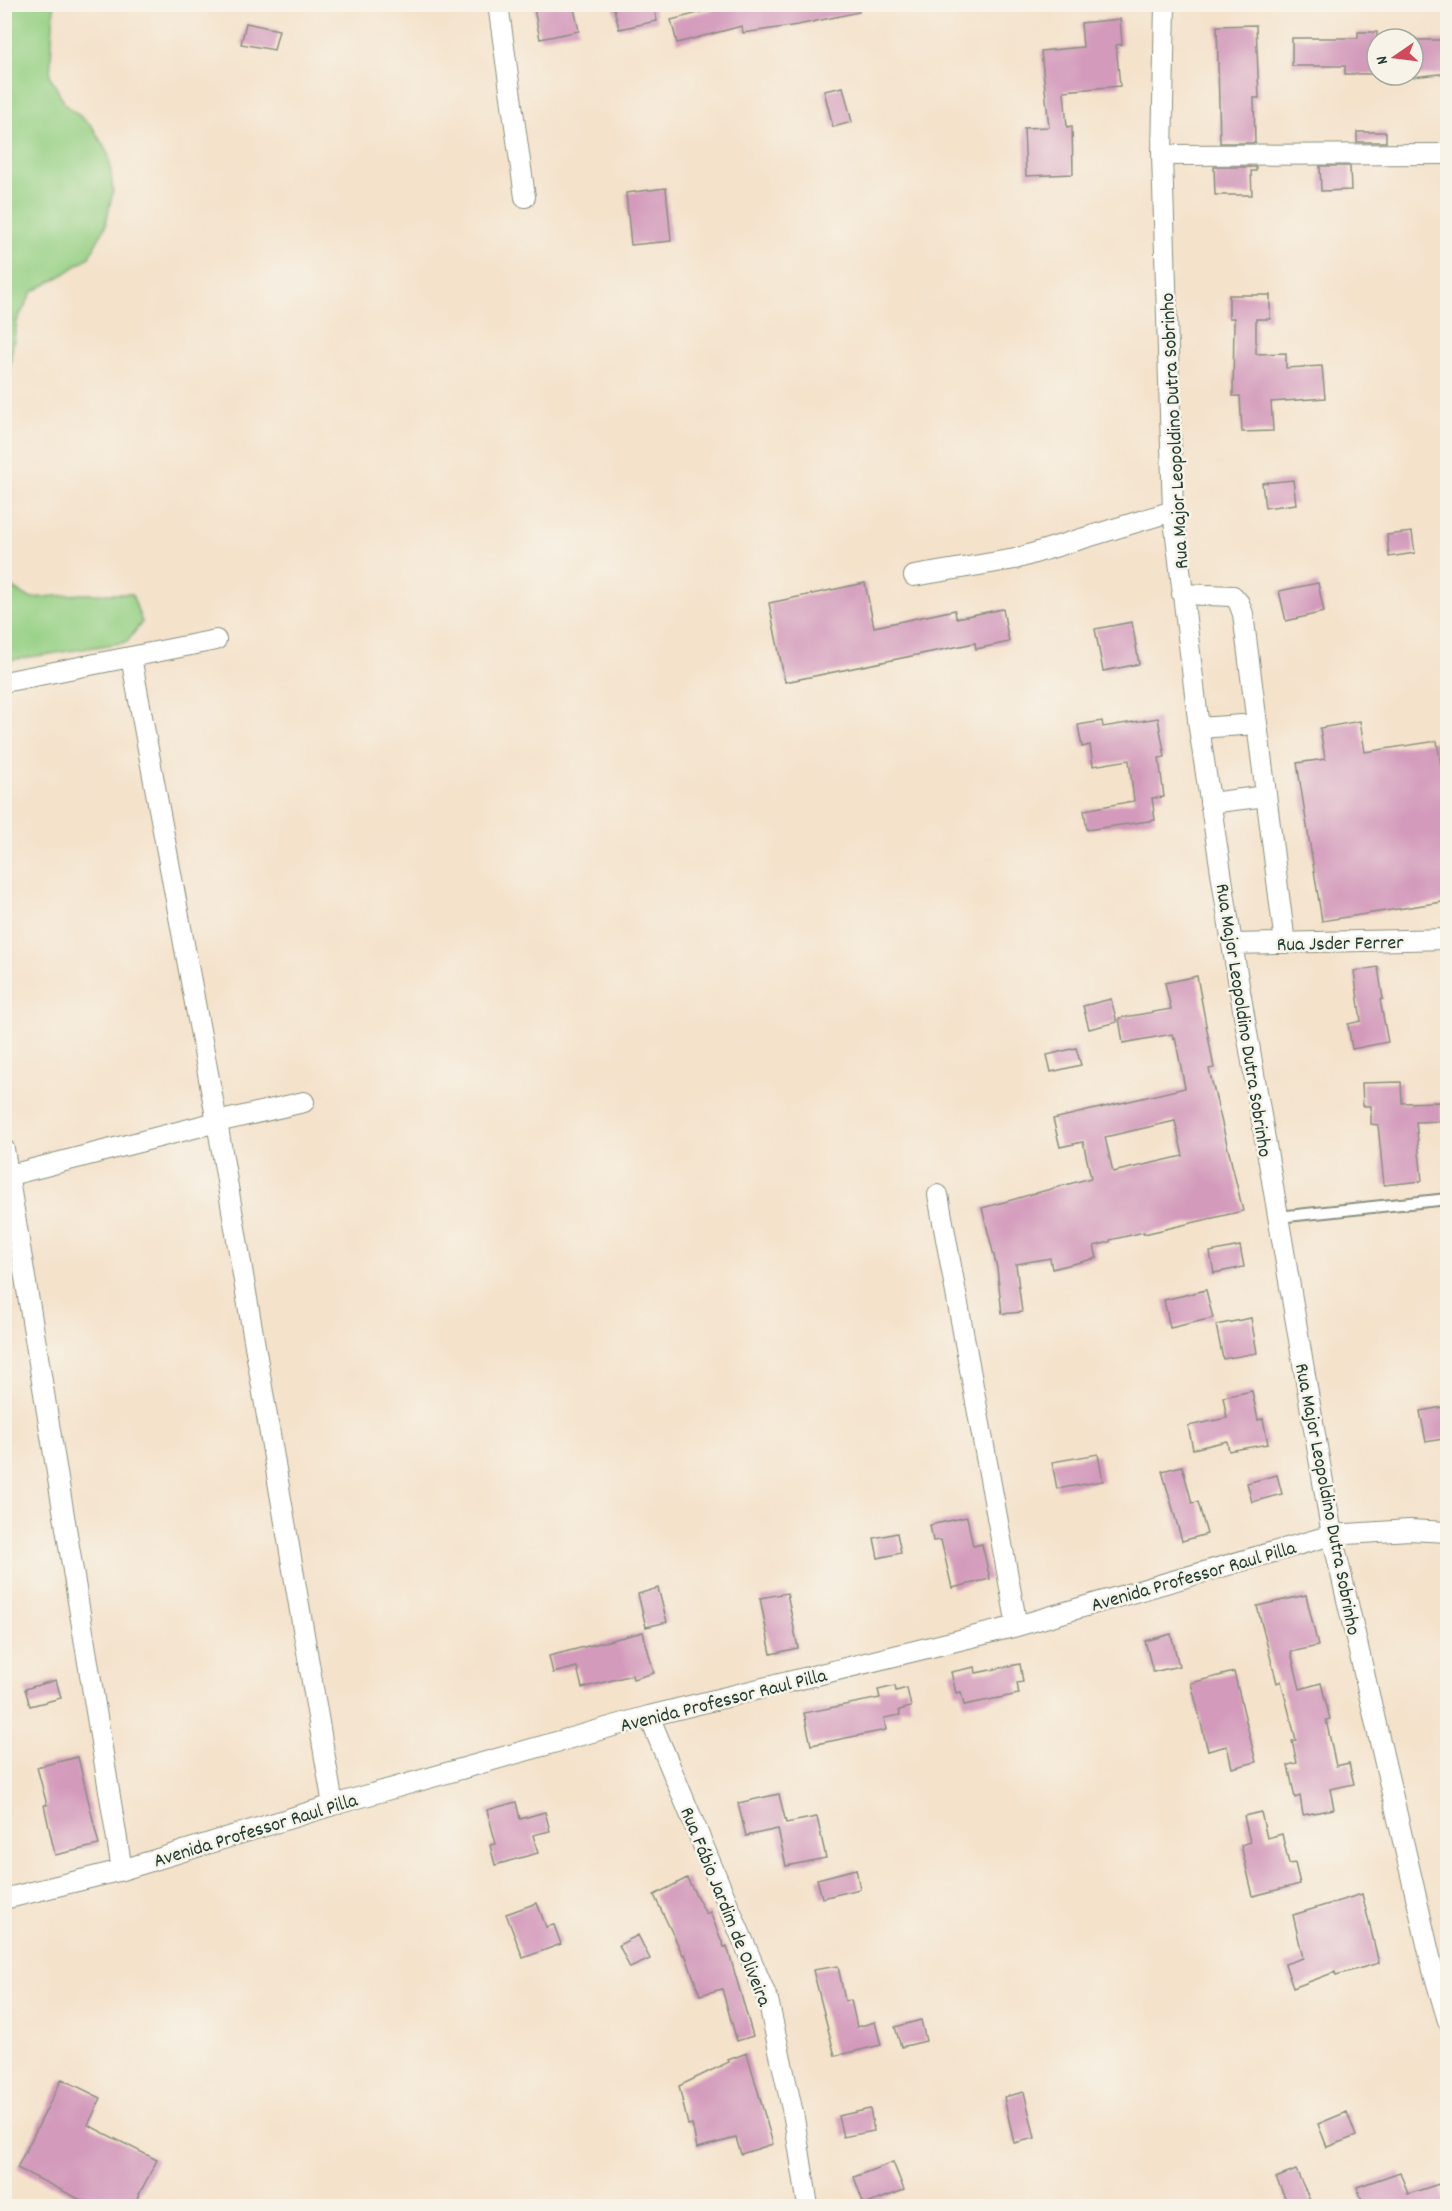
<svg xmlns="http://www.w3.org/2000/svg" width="1452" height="2211" viewBox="0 0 1452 2211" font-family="Dekko,sans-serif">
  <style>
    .green { fill: #95d084; stroke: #5a865c; stroke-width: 1.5 }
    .building { fill: #d39abb; fill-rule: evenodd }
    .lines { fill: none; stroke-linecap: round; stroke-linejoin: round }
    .service-casing { stroke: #8a9080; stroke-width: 14 }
    .minor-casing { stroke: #8a9080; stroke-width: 22 }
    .service { stroke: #fff; stroke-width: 10 }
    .minor { stroke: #fff; stroke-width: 20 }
    .labels { text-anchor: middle; stroke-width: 5; stroke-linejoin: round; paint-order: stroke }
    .street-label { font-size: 20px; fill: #1f3d34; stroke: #f7f3e8 }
  </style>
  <rect width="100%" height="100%" fill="#f7f3e8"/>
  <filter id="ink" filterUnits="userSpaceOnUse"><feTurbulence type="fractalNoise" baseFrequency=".0167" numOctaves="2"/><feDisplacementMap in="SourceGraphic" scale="12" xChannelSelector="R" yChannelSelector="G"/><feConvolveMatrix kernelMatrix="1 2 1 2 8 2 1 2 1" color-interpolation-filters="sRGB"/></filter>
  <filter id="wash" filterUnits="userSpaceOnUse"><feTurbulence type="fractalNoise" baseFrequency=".008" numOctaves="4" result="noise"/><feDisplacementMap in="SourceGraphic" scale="24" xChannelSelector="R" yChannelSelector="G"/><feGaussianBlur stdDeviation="1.35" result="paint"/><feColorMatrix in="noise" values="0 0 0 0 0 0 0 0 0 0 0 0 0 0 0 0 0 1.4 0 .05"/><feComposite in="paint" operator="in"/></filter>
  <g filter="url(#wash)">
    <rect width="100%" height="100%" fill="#f4e2cb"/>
    <!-- green -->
    <path class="green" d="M 5,4 L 54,5 L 50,76 L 65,104 L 92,126 L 109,156 L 113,191 L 105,227 L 89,257 L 61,276 L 32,292 L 17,321 L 11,355 L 5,463 Z
      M 4,583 L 30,598 L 82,594 L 132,594 L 142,622 L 127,642 L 5,661 Z"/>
    <g id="blocks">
      <!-- building -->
      <path class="building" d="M 533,4 L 573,4 L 579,31 L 540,39 Z
        M 613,4 L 653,4 L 657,21 L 619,29 Z
        M 733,4 L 858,4 L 859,12 L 798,25 L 743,33 L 742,26 L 677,43 L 671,20 Z
        M 1120,19 L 1122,44 L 1116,45 L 1120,86 L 1064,91 L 1067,127 L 1072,126 L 1073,174 L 1026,176 L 1024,128 L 1049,127 L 1041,51 L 1083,47 L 1081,23 Z
        M 246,23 L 279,30 L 274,50 L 241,44 Z
        M 1256,25 L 1259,98 L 1254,98 L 1255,143 L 1220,143 L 1217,26 Z
        M 1358,32 L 1377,32 L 1377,74 L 1345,74 L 1345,66 L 1292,66 L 1292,38 L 1358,38 Z
        M 1413,40 L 1448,40 L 1448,73 L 1413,77 Z
        M 843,87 L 852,122 L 833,127 L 824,91 Z
        M 1357,132 L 1386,132 L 1386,142 L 1357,142 Z
        M 1320,166 L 1350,166 L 1351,190 L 1321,191 Z
        M 1214,167 L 1256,167 L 1256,171 L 1251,171 L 1252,195 L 1215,195 Z
        M 666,188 L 671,241 L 631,245 L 626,193 Z
        M 1229,295 L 1270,295 L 1270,319 L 1256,319 L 1256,354 L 1286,353 L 1286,368 L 1322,366 L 1325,398 L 1271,402 L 1273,431 L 1242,432 L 1240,396 L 1233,396 L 1234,318 L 1229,318 Z
        M 1293,480 L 1296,504 L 1265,508 L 1262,483 Z
        M 1412,532 L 1415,553 L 1389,557 L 1387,535 Z
        M 865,583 L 874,627 L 955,610 L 956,618 L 1003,609 L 1009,642 L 976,649 L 975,643 L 785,682 L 769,603 Z
        M 1318,583 L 1324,612 L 1286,621 L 1279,591 Z
        M 1132,622 L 1139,664 L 1103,671 L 1095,629 Z
        M 1158,718 L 1165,757 L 1159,758 L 1164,797 L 1152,798 L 1155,820 L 1087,830 L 1084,810 L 1134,801 L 1129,760 L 1093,766 L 1090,745 L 1082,747 L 1078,725 L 1102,721 L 1103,727 Z
        M 1360,721 L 1365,752 L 1437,741 L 1448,805 L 1448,901 L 1322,921 L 1297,763 L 1325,759 L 1320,728 Z
        M 1378,967 L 1383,999 L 1380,1000 L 1388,1042 L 1352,1049 L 1348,1024 L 1361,1021 L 1354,971 Z
        M 1197,976 L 1214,1068 L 1209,1069 L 1243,1211 L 1144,1234 L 1144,1232 L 1110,1240 L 1110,1242 L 1094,1246 L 1097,1258 L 1052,1269 L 1050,1258 L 1016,1264 L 1022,1312 L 1002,1314 L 997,1268 L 982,1208 L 1091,1178 L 1083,1142 L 1060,1147 L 1053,1119 L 1185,1088 L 1175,1037 L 1173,1038 L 1172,1034 L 1123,1043 L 1119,1018 L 1171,1009 L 1165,983 ZM 1175,1121 L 1183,1156 L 1113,1172 L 1105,1137 Z
        M 1111,999 L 1117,1022 L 1089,1029 L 1083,1006 Z
        M 1076,1048 L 1081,1065 L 1051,1072 L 1047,1055 Z
        M 1401,1082 L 1402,1103 L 1441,1102 L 1442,1121 L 1416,1122 L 1422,1181 L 1384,1185 L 1378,1125 L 1371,1124 L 1371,1106 L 1363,1106 L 1362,1083 Z
        M 1240,1246 L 1244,1267 L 1214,1273 L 1210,1252 Z
        M 1206,1290 L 1213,1318 L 1170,1328 L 1164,1300 Z
        M 1251,1318 L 1257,1353 L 1223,1359 L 1216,1325 Z
        M 1252,1391 L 1258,1420 L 1263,1419 L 1268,1444 L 1229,1451 L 1227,1441 L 1193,1449 L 1188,1426 L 1227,1418 L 1223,1397 Z
        M 1448,1406 L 1448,1438 L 1426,1442 L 1420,1411 Z
        M 1098,1454 L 1103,1481 L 1057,1489 L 1052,1462 Z
        M 1182,1466 L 1192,1503 L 1198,1502 L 1207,1534 L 1182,1541 L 1162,1471 Z
        M 1277,1475 L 1282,1494 L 1252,1502 L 1247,1483 Z
        M 967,1517 L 973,1546 L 982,1544 L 990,1579 L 952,1588 L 941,1540 L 933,1541 L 930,1525 Z
        M 897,1533 L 901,1553 L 878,1558 L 874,1538 Z
        M 658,1588 L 667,1622 L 646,1627 L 638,1594 Z
        M 787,1593 L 798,1648 L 771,1654 L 760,1598 Z
        M 1306,1595 L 1318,1646 L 1291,1652 L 1300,1689 L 1321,1683 L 1330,1719 L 1326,1720 L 1336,1766 L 1349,1763 L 1354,1784 L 1330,1789 L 1334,1809 L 1303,1815 L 1300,1796 L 1295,1798 L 1288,1765 L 1297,1763 L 1292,1741 L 1296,1740 L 1281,1681 L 1277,1683 L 1257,1606 Z
        M 643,1632 L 654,1673 L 633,1679 L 632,1675 L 582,1688 L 577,1667 L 553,1673 L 549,1656 Z
        M 1171,1634 L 1179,1666 L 1153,1672 L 1145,1641 Z
        M 1020,1664 L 1023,1682 L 1017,1683 L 1019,1694 L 964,1705 L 961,1692 L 956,1693 L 951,1672 L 975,1667 L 976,1673 Z
        M 1234,1672 L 1256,1762 L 1232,1768 L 1227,1746 L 1208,1751 L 1191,1683 Z
        M 56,1680 L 61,1698 L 30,1706 L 25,1689 Z
        M 895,1686 L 896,1691 L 907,1688 L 911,1707 L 899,1710 L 900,1715 L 884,1718 L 886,1730 L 811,1745 L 804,1713 L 880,1698 L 878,1690 Z
        M 78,1757 L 99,1845 L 55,1855 L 44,1805 L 47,1805 L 37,1767 Z
        M 779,1794 L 786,1823 L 817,1817 L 826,1858 L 786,1866 L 778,1829 L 746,1836 L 738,1803 Z
        M 516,1802 L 520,1819 L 545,1812 L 550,1831 L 533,1835 L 538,1853 L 495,1865 L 490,1845 L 496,1844 L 487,1810 Z
        M 1261,1812 L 1267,1838 L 1282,1834 L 1289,1864 L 1295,1863 L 1300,1884 L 1253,1896 L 1241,1845 L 1250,1842 L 1244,1816 Z
        M 856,1869 L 860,1889 L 822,1898 L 817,1879 Z
        M 687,1878 L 706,1914 L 710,1912 L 724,1947 L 727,1946 L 753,2036 L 737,2041 L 722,1989 L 700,1995 L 685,1954 L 683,1955 L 654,1895 Z
        M 1362,1894 L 1379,1963 L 1336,1975 L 1335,1972 L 1293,1988 L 1285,1964 L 1303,1958 L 1293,1915 Z
        M 537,1903 L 546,1927 L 554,1925 L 561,1944 L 523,1958 L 506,1914 Z
        M 638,1935 L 650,1959 L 630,1968 L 619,1945 Z
        M 838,1966 L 845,2001 L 851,2000 L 857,2027 L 875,2022 L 881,2045 L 835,2056 L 813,1970 Z
        M 921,2020 L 926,2041 L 901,2047 L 895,2027 Z
        M 747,2053 L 773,2144 L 741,2154 L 736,2138 L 697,2148 L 692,2124 L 688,2125 L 679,2086 L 729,2062 L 728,2060 Z
        M 62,2079 L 101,2098 L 88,2125 L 157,2160 L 133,2206 L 93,2206 L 17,2168 Z
        M 1024,2092 L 1035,2138 L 1014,2143 L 1004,2097 Z
        M 870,2109 L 874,2131 L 843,2137 L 838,2116 Z
        M 1347,2112 L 1356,2136 L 1327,2147 L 1318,2124 Z
        M 893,2162 L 904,2190 L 864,2205 L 854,2177 Z
        M 1296,2170 L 1313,2206 L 1289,2206 L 1276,2178 Z
        M 1400,2172 L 1408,2194 L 1439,2184 L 1447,2206 L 1364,2206 L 1357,2187 Z"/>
    </g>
  </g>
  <g filter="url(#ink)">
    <use href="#blocks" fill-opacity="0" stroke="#8a9080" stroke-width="1.5"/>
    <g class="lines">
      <!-- service casing -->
      <g class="service-casing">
        <path id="service" d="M 1278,1217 L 1448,1199"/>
      </g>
      <!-- minor casing -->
      <g class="minor-casing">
        <path id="minor" d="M 498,4 L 525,197
          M 1165,4 L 1162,155 L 1173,511 L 1199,728 L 1232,944 L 1332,1535 L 1433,1970 L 1448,2021
          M 1162,155 L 1448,154
          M 914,576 L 1015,559 L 1173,511
          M 1182,594 L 1233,596 L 1239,603 L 1243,614 L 1285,943
          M 131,657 L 217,1122 L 333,1805
          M 4,682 L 216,640
          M 1199,728 L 1257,724
          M 1210,803 L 1266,796
          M 1232,944 L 1448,939
          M 4,1149 L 122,1870
          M 10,1175 L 217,1122 L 304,1102
          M 938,1195 L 1017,1626
          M 649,1716 L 768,2000 L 794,2118 L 808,2206
          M 4,1899 L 122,1870 L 333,1805 L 649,1716 L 1017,1626 L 1332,1535 L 1409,1530 L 1448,1532"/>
      </g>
      <!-- service -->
      <use href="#service" class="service"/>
      <!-- minor -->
      <use href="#minor" class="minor"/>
    </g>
  </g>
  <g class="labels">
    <!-- street labels -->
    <g class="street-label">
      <text transform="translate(1173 431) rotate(-93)" y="7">Rua Major Leopoldino Dutra Sobrinho</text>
      <text transform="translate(1340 942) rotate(-1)" y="7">Rua Jsder Ferrer</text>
      <text transform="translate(1245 1020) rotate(81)" y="7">Rua Major Leopoldino Dutra Sobrinho</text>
      <text transform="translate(1329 1499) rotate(79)" y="7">Rua Major Leopoldino Dutra Sobrinho</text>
      <text transform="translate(1193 1575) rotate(-16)" y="7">Avenida Professor Raul Pilla</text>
      <text transform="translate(723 1699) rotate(-14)" y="7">Avenida Professor Raul Pilla</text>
      <text transform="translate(255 1829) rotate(-17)" y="7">Avenida Professor Raul Pilla</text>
      <text transform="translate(727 1906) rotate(68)" y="7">Rua Fábio Jardim de Oliveira</text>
    </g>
  </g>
  <!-- margin -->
  <rect width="1452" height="2211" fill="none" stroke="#f7f3e8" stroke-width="24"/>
  <!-- north arrow -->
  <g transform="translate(1395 57) rotate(256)"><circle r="28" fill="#f7f3e8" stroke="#a1aaa0" stroke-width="1.5"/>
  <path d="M0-4.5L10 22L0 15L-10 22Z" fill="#d1495b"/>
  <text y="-9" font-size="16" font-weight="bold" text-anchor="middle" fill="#1f3d34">N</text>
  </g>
</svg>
